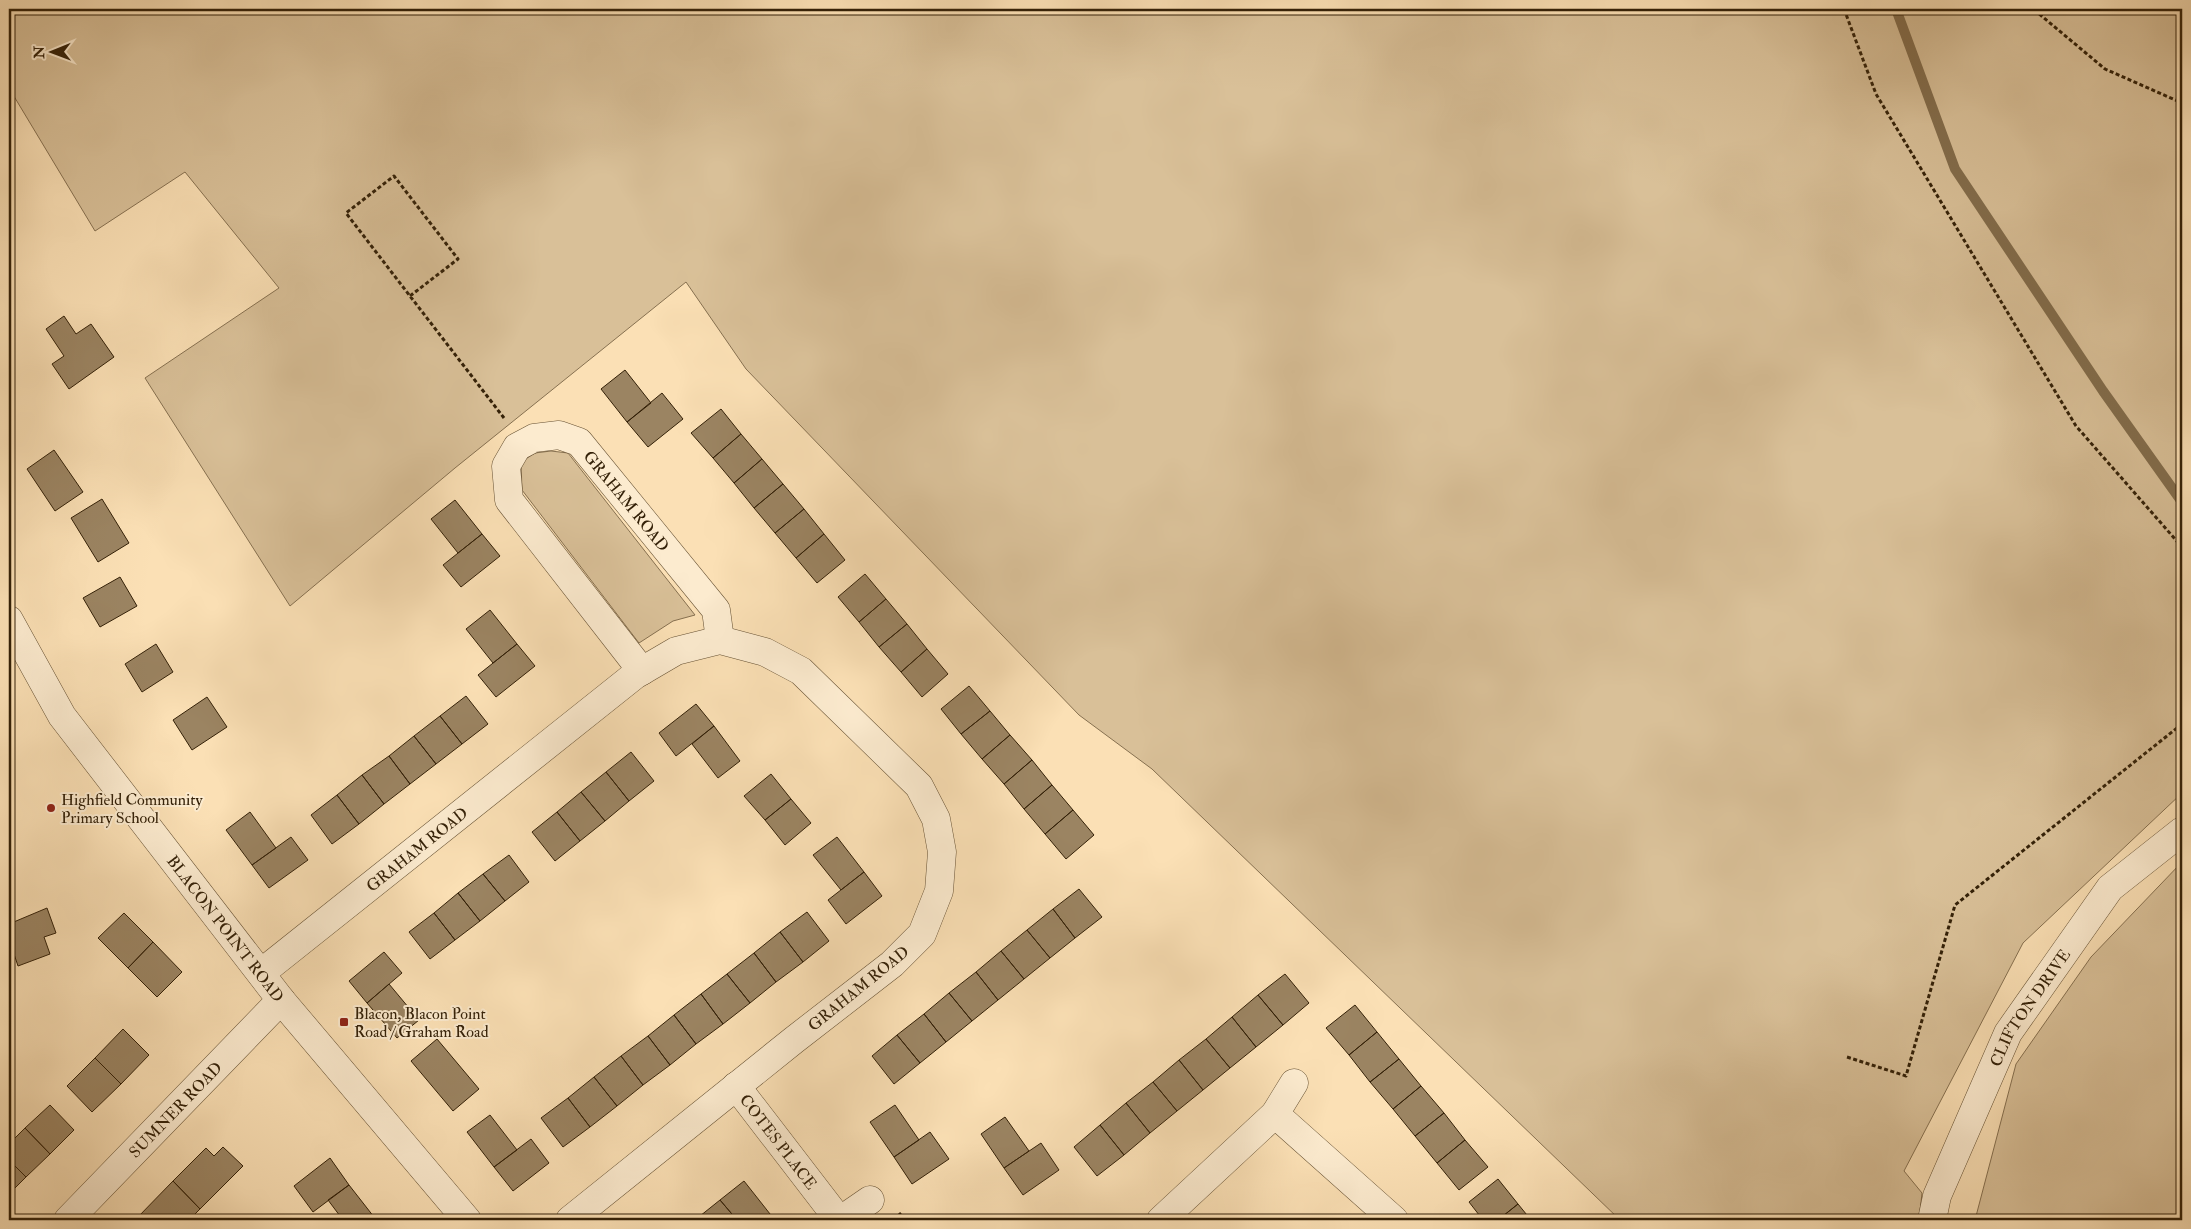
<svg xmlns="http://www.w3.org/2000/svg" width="2191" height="1229" viewBox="0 0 2191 1229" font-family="'IM FELL Double Pica',serif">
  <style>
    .green { fill: #d9c098; stroke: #867050 }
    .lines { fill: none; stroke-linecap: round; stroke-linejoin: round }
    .stream { stroke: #836d4c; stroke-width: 10 }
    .building { fill: #9b8462; stroke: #342108 }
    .minor-casing { stroke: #665133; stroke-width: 29 }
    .path { stroke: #342108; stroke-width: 3; stroke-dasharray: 4 2.5; stroke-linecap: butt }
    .minor { stroke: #fcebcf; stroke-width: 28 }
    .poi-dot { fill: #8f2418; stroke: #fcebcf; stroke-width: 2 }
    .labels { text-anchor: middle; stroke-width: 4; stroke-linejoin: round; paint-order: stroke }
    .street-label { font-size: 16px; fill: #342108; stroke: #fcebcf }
    .poi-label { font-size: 16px; fill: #342108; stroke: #fcebcf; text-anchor: start }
  </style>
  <rect width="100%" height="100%" fill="#fbe0b5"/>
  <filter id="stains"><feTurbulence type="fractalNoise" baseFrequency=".004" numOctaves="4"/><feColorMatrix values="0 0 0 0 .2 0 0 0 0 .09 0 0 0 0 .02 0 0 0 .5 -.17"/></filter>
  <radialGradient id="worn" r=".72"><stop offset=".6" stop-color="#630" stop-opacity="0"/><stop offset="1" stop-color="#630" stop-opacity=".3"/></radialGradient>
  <!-- green -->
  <path class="green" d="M 9,9 L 2182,9 L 2182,793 L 2023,943 L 1904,1171 L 1922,1193 L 1919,1220 L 1620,1220 L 1152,769 L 1079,715 L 746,369 L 686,282 L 455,468 L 290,606 L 145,378 L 279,288 L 185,172 L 95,231 L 9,88 Z
    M 551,451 L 568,453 L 695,615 L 673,621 L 639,643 L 522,490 L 521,462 L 535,453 Z
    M 2182,862 L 2182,1220 L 1975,1220 L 2016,1064 L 2091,957 Z"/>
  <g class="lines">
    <!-- stream -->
    <path class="stream" d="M 1896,9 L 1955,169 L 2103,391 L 2182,502"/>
  </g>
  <!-- building -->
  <path class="building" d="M 64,316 L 76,334 L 91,324 L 114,357 L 69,389 L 52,364 L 64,356 L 46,329 Z
    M 625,370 L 651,403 L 627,422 L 601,389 Z
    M 662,393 L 683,419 L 648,447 L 627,422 Z
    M 721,409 L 741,434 L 713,458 L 691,433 Z
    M 741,434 L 762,459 L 734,483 L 713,458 Z
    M 54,450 L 83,492 L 55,511 L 27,469 Z
    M 762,459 L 783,484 L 754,508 L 734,483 Z
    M 783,484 L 804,509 L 775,533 L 754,508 Z
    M 102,499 L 129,543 L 98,562 L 71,518 Z
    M 455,500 L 482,534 L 458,553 L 431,519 Z
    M 804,509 L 824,534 L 796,558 L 775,533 Z
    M 482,534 L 500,556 L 461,587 L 443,565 Z
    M 824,534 L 845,560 L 817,583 L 796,558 Z
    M 865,574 L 886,599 L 859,622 L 838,597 Z
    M 120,577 L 137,606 L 100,627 L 83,598 Z
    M 886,599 L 907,624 L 879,647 L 859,622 Z
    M 490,610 L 517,644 L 493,663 L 466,629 Z
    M 907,624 L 927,649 L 901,672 L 879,647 Z
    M 156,644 L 173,672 L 142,692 L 125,664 Z
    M 517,644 L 535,666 L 496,697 L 478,675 Z
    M 927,649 L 948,674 L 922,697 L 901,672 Z
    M 969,686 L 990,711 L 961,734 L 941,709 Z
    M 466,696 L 488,724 L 462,744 L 440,716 Z
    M 207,697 L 227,727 L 192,750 L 173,720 Z
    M 696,704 L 714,726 L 676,756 L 659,733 Z
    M 990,711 L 1010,735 L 982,759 L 961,734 Z
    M 440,716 L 462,744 L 436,764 L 414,736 Z
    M 714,726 L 740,761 L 718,778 L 692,744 Z
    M 1010,735 L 1032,760 L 1004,784 L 982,759 Z
    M 414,736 L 436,764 L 410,784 L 389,756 Z
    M 631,752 L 654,781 L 629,801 L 606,772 Z
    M 389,756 L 410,784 L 384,804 L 362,775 Z
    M 1032,760 L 1052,785 L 1024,809 L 1004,784 Z
    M 606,772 L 629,801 L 605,821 L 581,792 Z
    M 771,774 L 791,799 L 765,820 L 744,796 Z
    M 362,775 L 384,804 L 359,824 L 337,795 Z
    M 1052,785 L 1073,810 L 1045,834 L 1024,809 Z
    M 581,792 L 605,821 L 580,841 L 557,812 Z
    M 337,795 L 359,824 L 332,844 L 311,815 Z
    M 791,799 L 811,823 L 785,845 L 765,820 Z
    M 1073,810 L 1094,835 L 1066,859 L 1045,834 Z
    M 250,812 L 276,848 L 252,865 L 226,830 Z
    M 557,812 L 580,841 L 555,861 L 532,832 Z
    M 291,837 L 308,860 L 269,888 L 252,865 Z
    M 837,837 L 864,872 L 841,890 L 813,855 Z
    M 509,855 L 529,882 L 505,901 L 483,874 Z
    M 864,872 L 882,896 L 846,924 L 828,900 Z
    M 483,874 L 505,901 L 480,921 L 458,893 Z
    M 1079,889 L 1102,917 L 1075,938 L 1053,909 Z
    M 458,893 L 480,921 L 455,940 L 434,913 Z
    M 47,908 L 56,933 L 44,937 L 50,954 L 18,966 L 9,939 L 9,924 Z
    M 1053,909 L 1075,938 L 1050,958 L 1027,930 Z
    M 807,912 L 829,941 L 803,962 L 780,932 Z
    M 124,913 L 153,942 L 128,968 L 98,938 Z
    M 434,913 L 455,940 L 430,959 L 409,932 Z
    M 1027,930 L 1050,958 L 1024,979 L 1001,951 Z
    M 780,932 L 803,962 L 776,982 L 754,953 Z
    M 153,942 L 182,972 L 157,997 L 128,968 Z
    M 1001,951 L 1024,979 L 998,1000 L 976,972 Z
    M 384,952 L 402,973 L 367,1003 L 349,981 Z
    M 754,953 L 776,982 L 750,1003 L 727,974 Z
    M 976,972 L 998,1000 L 972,1021 L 949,993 Z
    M 727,974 L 750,1003 L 723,1024 L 701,994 Z
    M 1285,974 L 1309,1003 L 1283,1025 L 1258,995 Z
    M 389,984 L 419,1020 L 397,1038 L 367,1003 Z
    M 949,993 L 972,1021 L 946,1042 L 924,1014 Z
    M 701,994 L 723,1024 L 696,1044 L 674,1015 Z
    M 1258,995 L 1283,1025 L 1256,1047 L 1232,1017 Z
    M 1355,1005 L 1377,1032 L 1349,1055 L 1326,1028 Z
    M 924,1014 L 946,1042 L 920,1063 L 897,1035 Z
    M 674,1015 L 696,1044 L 670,1065 L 648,1036 Z
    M 1232,1017 L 1256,1047 L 1230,1068 L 1206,1039 Z
    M 123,1029 L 149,1055 L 121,1084 L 95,1058 Z
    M 1377,1032 L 1399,1059 L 1370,1082 L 1349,1055 Z
    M 897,1035 L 920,1063 L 894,1084 L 872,1056 Z
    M 648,1036 L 670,1065 L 643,1085 L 621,1056 Z
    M 437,1039 L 479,1089 L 453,1111 L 411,1061 Z
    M 1206,1039 L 1230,1068 L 1203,1090 L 1179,1060 Z
    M 621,1056 L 643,1085 L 617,1106 L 594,1077 Z
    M 95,1058 L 121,1084 L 92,1112 L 67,1086 Z
    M 1399,1059 L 1421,1086 L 1393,1109 L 1370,1082 Z
    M 1179,1060 L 1203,1090 L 1177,1111 L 1153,1082 Z
    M 594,1077 L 617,1106 L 590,1127 L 568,1098 Z
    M 1153,1082 L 1177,1111 L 1150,1133 L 1126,1103 Z
    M 1421,1086 L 1444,1113 L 1415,1136 L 1393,1109 Z
    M 568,1098 L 590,1127 L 563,1147 L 541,1118 Z
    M 1126,1103 L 1150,1133 L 1124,1155 L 1100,1125 Z
    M 50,1105 L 74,1130 L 50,1154 L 25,1128 Z
    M 895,1105 L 919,1140 L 894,1157 L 870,1122 Z
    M 1444,1113 L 1465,1140 L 1437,1163 L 1415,1136 Z
    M 490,1115 L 517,1150 L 494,1167 L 467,1132 Z
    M 1005,1117 L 1029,1151 L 1004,1168 L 981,1134 Z
    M 1100,1125 L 1124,1155 L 1097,1176 L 1074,1147 Z
    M 25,1128 L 50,1154 L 26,1177 L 9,1160 L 9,1144 Z
    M 930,1132 L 949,1159 L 912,1184 L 894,1157 Z
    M 531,1139 L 549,1163 L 513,1191 L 494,1167 Z
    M 1465,1140 L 1488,1167 L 1459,1190 L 1437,1163 Z
    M 1041,1143 L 1059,1170 L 1023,1195 L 1004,1168 Z
    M 223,1147 L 243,1166 L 200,1209 L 173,1181 L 206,1148 L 214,1156 Z
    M 330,1158 L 349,1185 L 313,1212 L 294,1186 Z
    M 9,1160 L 26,1177 L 9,1194 Z
    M 1498,1179 L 1518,1204 L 1498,1220 L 1483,1220 L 1469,1202 Z
    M 173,1181 L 200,1209 L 189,1220 L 139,1220 L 137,1218 Z
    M 744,1181 L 774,1219 L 772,1220 L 737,1220 L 720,1200 Z
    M 349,1185 L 374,1217 L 370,1220 L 343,1220 L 328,1200 Z
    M 720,1200 L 737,1220 L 695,1220 Z
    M 1518,1204 L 1531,1220 L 1498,1220 Z"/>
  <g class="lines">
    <!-- minor casing -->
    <g class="minor-casing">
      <g id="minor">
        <path id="s1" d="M 9,620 L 62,716 L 281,1000 L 467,1220"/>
        <path id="s2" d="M 642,671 L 509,500 L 506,466 L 517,447 L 534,438 L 559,435 L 579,442 L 716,610 L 720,640"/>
        <path id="s3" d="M 261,973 L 635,675 L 676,651 L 720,640 L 765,652 L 801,671 L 919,786 L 936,819 L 942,852 L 939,891 L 922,934 L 892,964 L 794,1040 L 570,1220"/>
        <path id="s4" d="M 736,1086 L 839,1220"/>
        <path d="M 1275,1114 L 1294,1083"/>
        <path id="s5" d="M 68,1220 L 281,1000"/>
        <path d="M 841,1220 L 870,1200"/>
        <path d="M 1161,1220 L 1275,1114 L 1394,1220"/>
        <path id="s6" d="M 1932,1220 L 1937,1196 L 2008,1033 L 2110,888 L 2182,831"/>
      </g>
    </g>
    <!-- path -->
    <path class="path" d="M 1844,9 L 1876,94 L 2076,426 L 2182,547
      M 2035,9 L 2038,13 L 2105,69 L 2182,103
      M 410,296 L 458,259 L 394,176 L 346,213 L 504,418
      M 1847,1057 L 1906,1076 L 1955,905 L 2182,724
      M 899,1213 L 905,1220"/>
    <!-- minor -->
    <use href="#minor" class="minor"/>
  </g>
  <!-- markers -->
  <g class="poi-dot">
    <circle cx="51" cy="808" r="5"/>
    <rect x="339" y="1017" width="10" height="10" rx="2.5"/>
  </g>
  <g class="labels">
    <!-- street labels -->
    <g class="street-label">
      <text dy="6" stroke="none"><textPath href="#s2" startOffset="414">GRAHAM ROAD</textPath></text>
      <text dy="6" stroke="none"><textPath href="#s3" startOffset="199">GRAHAM ROAD</textPath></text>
      <text dy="6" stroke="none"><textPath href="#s1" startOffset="378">BLACON POINT ROAD</textPath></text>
      <text transform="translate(858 988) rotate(-39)" y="6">GRAHAM ROAD</text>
      <text dy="6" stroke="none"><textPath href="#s6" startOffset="235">CLIFTON DRIVE</textPath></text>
      <text dy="6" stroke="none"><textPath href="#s5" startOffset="154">SUMNER ROAD</textPath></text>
      <text dy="6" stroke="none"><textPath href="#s4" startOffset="70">COTES PLACE</textPath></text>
    </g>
    <!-- poi labels -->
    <g class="poi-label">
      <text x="61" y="805">Highfield Community<tspan x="61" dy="18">Primary School</tspan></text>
      <text x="354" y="1019">Blacon, Blacon Point<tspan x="354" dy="18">Road / Graham Road</tspan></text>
    </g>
  </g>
  <!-- margin -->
  <rect width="2191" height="1229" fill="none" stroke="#fbe0b5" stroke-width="30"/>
  <rect x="10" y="10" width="2171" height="1209" fill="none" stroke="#342108" stroke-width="2.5"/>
  <rect x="15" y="15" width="2161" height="1199" fill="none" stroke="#342108"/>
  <!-- north arrow -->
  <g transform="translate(52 52) rotate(269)" stroke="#fcebcf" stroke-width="4" paint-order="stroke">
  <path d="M0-4L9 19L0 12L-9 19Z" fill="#342108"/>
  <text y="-8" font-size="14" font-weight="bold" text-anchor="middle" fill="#342108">N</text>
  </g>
  <rect width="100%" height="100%" filter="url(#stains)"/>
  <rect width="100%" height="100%" fill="url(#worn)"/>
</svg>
